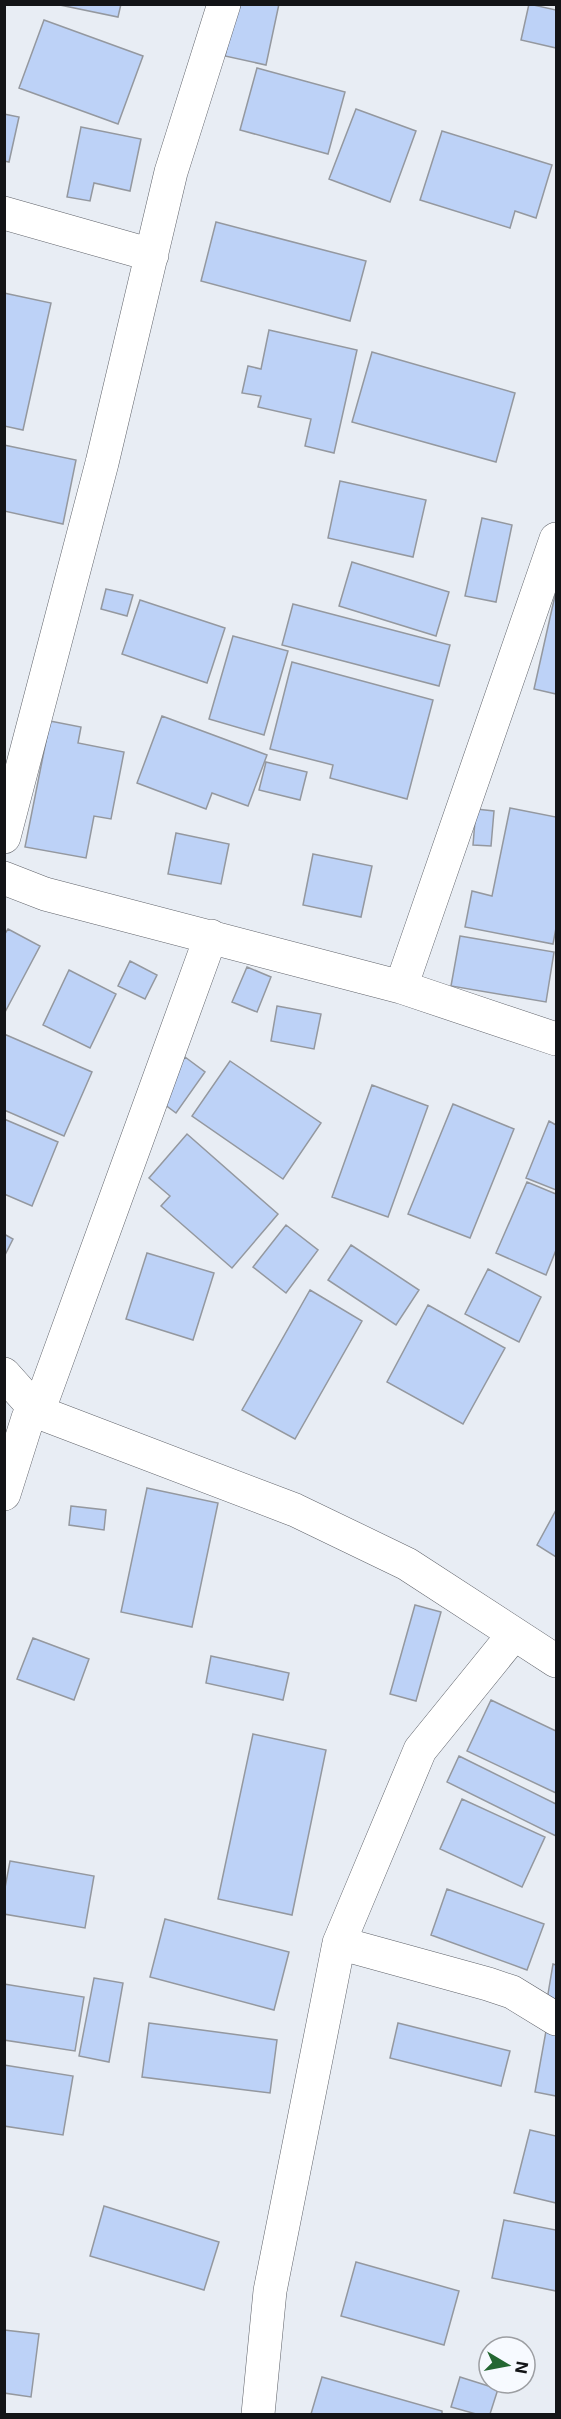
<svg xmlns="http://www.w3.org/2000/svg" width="561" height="2419" viewBox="0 0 561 2419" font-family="Inter,sans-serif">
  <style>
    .building { fill: #bdd2f7; stroke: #94989f; stroke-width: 1.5 }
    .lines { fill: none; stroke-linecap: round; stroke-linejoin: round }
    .street-casing { stroke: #60636a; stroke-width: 34 }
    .street { stroke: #fff; stroke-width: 33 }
  </style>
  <rect width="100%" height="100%" fill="#e8edf4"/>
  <!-- building -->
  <path class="building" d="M 55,4 L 121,4 L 118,17 Z
    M 237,4 L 279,4 L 266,65 L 225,56 Z
    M 529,4 L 556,10 L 556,48 L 521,40 Z
    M 44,20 L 143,56 L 118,124 L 19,88 Z
    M 257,68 L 345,92 L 328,154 L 240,130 Z
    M 356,109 L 416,131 L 390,202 L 329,179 Z
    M 4,114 L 19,117 L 9,162 L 4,161 Z
    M 81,127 L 141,139 L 130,191 L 94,183 L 90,201 L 67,197 Z
    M 442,131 L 552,165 L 536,218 L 515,211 L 510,228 L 420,200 Z
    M 216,222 L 366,261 L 350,321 L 201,281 Z
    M 4,293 L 51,303 L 23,430 L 4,426 Z
    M 269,330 L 357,350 L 334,453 L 305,446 L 311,419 L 258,407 L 261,396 L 242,393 L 248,366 L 261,369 Z
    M 372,352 L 515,393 L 496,462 L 352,422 Z
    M 4,445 L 76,460 L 63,524 L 4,511 Z
    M 340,481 L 426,500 L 413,557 L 328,538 Z
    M 482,518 L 512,525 L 496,602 L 465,596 Z
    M 352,562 L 449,592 L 436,636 L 339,606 Z
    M 106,589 L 133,595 L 127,616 L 101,609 Z
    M 556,591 L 556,694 L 534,689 Z
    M 140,600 L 225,628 L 207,683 L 122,654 Z
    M 293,604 L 450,645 L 439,686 L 282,645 Z
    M 233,636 L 288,651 L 264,735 L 209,719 Z
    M 292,662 L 433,700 L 407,799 L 330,778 L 333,765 L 270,749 Z
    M 162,716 L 267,755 L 248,806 L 212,793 L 206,809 L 137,783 Z
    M 50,721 L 81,727 L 78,743 L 124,752 L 111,819 L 94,816 L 86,858 L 25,847 Z
    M 266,762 L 307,772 L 300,800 L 259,790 Z
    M 510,808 L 556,817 L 556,928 L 553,944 L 465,927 L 472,891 L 492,896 Z
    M 476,809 L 494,811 L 491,846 L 473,845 Z
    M 176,833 L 229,844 L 221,884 L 168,874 Z
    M 313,854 L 372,866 L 361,917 L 303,905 Z
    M 8,929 L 40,946 L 4,1014 L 4,935 Z
    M 460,936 L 554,952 L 546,1002 L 451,986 Z
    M 130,961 L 157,975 L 145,999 L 118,986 Z
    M 247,967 L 271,977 L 257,1012 L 232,1002 Z
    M 69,970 L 116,994 L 90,1048 L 43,1025 Z
    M 277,1006 L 321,1014 L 314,1049 L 271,1041 Z
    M 4,1034 L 92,1072 L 64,1136 L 4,1110 Z
    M 185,1057 L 205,1072 L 176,1113 L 156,1098 Z
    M 230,1061 L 321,1123 L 283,1179 L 192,1116 Z
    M 372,1085 L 428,1106 L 388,1217 L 332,1197 Z
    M 453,1104 L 514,1129 L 470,1238 L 408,1214 Z
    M 4,1119 L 58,1142 L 32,1206 L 4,1194 Z
    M 549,1121 L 556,1125 L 556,1190 L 526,1178 Z
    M 187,1134 L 278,1214 L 232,1268 L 161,1206 L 170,1196 L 149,1178 Z
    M 527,1182 L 556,1194 L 556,1250 L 546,1275 L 496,1253 Z
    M 286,1225 L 318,1250 L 286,1293 L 253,1267 Z
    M 4,1234 L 13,1239 L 4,1257 Z
    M 351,1245 L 419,1290 L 396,1325 L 328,1280 Z
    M 147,1253 L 214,1273 L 193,1340 L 126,1319 Z
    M 488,1269 L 541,1297 L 519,1342 L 465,1314 Z
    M 310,1290 L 362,1321 L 295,1439 L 242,1410 Z
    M 428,1305 L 505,1348 L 463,1424 L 387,1382 Z
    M 147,1488 L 218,1503 L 192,1627 L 121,1612 Z
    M 71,1506 L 106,1510 L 104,1530 L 69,1525 Z
    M 556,1510 L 556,1557 L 537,1545 Z
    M 415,1605 L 441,1612 L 416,1701 L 390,1694 Z
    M 33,1638 L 89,1659 L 74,1700 L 17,1679 Z
    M 211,1656 L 289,1673 L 283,1700 L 206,1683 Z
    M 491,1700 L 556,1731 L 556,1793 L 467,1751 Z
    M 253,1734 L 326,1750 L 292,1915 L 218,1899 Z
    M 459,1756 L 556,1804 L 556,1836 L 447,1782 Z
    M 462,1799 L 545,1837 L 522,1887 L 440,1849 Z
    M 10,1861 L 94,1876 L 85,1928 L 4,1914 L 4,1893 Z
    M 447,1889 L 544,1924 L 527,1970 L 431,1935 Z
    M 165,1919 L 289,1952 L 274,2010 L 150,1977 Z
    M 553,1964 L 556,1965 L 556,2007 L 546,2006 Z
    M 94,1978 L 123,1983 L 109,2062 L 79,2056 Z
    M 4,1984 L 84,1997 L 75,2051 L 4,2040 Z
    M 149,2023 L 277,2040 L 270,2093 L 142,2077 Z
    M 398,2023 L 510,2051 L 501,2086 L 390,2058 Z
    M 546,2031 L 556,2033 L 556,2096 L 535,2092 Z
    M 4,2065 L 73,2076 L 63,2135 L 4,2126 Z
    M 530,2130 L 556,2136 L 556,2203 L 514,2193 Z
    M 104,2206 L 219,2242 L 204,2290 L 90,2256 Z
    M 504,2220 L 556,2230 L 556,2291 L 492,2278 Z
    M 356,2262 L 459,2291 L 444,2345 L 341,2316 Z
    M 4,2330 L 39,2334 L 31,2397 L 4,2393 Z
    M 322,2377 L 442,2411 L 442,2414 L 311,2414 Z
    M 460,2377 L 498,2389 L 490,2414 L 476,2414 L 451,2407 Z"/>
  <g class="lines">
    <!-- street casing -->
    <g class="street-casing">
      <path id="street" d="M 4,213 L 152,255
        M 4,837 L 102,463 L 171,172 L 224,4
        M 4,878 L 45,894 L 401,987 L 556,1039
        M 401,987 L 556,539
        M 4,1374 L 38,1412 L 295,1510 L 407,1564 L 556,1661
        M 4,1494 L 28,1418 L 38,1412 L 211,936
        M 339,1943 L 488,1984 L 512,1992 L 556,2019
        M 258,2414 L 270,2291 L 339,1943 L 420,1750 L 514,1634"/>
    </g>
    <!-- street -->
    <use href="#street" class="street"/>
  </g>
  <!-- border -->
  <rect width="561" height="2419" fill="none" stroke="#131417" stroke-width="12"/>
  <!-- north arrow -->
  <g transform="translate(507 2365) rotate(100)"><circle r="28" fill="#f7faff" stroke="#9c9ea2" stroke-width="1.5"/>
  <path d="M0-4.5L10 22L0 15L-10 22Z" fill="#246732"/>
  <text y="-9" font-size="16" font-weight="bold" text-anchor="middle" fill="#131417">N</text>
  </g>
</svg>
